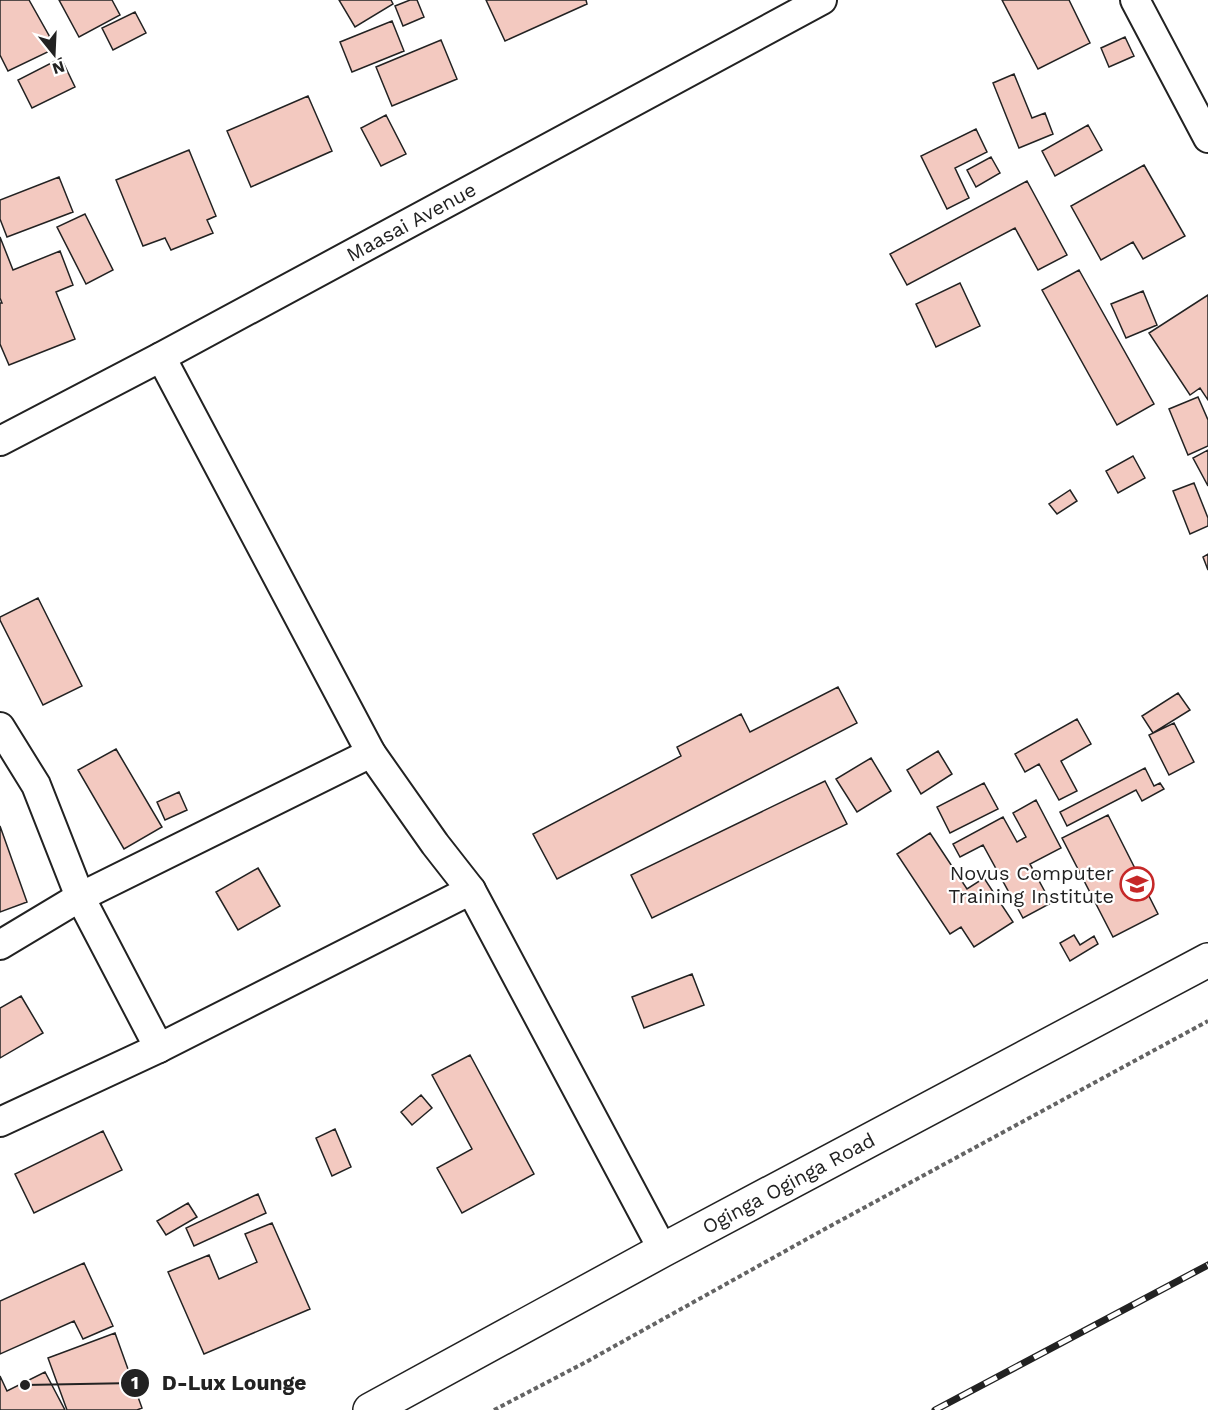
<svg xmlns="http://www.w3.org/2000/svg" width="1208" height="1410" viewBox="0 0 1208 1410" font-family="'Work Sans',sans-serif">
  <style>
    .building { fill: #f3c9c0; stroke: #222; stroke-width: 1.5 }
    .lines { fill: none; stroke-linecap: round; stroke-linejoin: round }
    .street-casing { stroke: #222; stroke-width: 32 }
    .secondary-casing { stroke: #222; stroke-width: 36 }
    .path { stroke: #646464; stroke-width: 4; stroke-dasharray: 4.5 3; stroke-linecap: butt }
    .street { stroke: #fff; stroke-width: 28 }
    .secondary { stroke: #fff; stroke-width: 33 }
    .rail-casing { stroke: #222; stroke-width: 7 }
    .rail { stroke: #fff; stroke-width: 4.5; stroke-dasharray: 14; stroke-linecap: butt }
    .labels { text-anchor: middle; stroke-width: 4.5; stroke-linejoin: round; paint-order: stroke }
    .street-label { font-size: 20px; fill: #222; stroke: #fff }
    .poi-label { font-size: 20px; fill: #222; stroke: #fff; text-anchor: end }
    .leader { fill: none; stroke: #222; stroke-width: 2 }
    .callout-dot { fill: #222; stroke: #fff; stroke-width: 2 }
    .mark-label { font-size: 18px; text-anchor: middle; font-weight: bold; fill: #fff }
    .callout-label { font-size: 21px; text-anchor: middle; font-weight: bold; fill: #222; stroke: #fff; stroke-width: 4.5; stroke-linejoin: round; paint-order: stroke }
  </style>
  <rect width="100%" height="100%" fill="#fff"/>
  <!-- building -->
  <path class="building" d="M 0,0 L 29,0 L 56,48 L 8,71 L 0,55 Z
    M 59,0 L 112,0 L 120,15 L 79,37 Z
    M 339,0 L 391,0 L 393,4 L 355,27 Z
    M 410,0 L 417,0 L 424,17 L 403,26 L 395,6 Z
    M 486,0 L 586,0 L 587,4 L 505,41 Z
    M 1002,0 L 1069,0 L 1090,43 L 1038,69 Z
    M 135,12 L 146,33 L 113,50 L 102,28 Z
    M 392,21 L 404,51 L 352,72 L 340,42 Z
    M 1125,37 L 1134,56 L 1109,67 L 1101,48 Z
    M 441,40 L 457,79 L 392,106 L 376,67 Z
    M 61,58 L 75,87 L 32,108 L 18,80 Z
    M 1014,74 L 1032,118 L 1045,113 L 1053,134 L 1019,148 L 993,83 Z
    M 308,96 L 332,151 L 251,187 L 227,131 Z
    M 386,115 L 406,154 L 381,166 L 361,128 Z
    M 1088,125 L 1102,150 L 1055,176 L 1042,151 Z
    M 976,129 L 987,152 L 955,168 L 969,198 L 947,209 L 921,156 Z
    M 189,150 L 216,216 L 207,220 L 213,233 L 171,250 L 165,238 L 143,246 L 116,180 Z
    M 991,157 L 1000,173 L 976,187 L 967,170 Z
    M 1144,165 L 1185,236 L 1143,259 L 1133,242 L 1101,260 L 1071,206 Z
    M 59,177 L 73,212 L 7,237 L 0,219 L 0,200 Z
    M 1027,181 L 1067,255 L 1038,270 L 1015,228 L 907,285 L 890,254 Z
    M 85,214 L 113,270 L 86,284 L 57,227 Z
    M 0,237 L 13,270 L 60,251 L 73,285 L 56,292 L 75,339 L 9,365 L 0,344 L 0,303 L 2,303 L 0,298 Z
    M 1079,270 L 1154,404 L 1117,425 L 1042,290 Z
    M 960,283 L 980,326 L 936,347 L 916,304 Z
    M 1143,291 L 1157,325 L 1126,338 L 1111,304 Z
    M 1208,295 L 1208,400 L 1200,388 L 1190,395 L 1149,333 Z
    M 1198,397 L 1208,420 L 1208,446 L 1188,455 L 1169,409 Z
    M 1208,450 L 1208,486 L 1193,458 Z
    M 1133,456 L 1145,478 L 1118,493 L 1106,471 Z
    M 1194,483 L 1208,518 L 1208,526 L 1190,534 L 1173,491 Z
    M 1070,490 L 1077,501 L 1057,514 L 1049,504 Z
    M 1208,554 L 1208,570 L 1203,557 Z
    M 38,598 L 82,686 L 43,705 L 0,620 L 0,617 Z
    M 838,687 L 857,723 L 557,879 L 533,834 L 681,756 L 677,747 L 741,714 L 750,732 Z
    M 1178,693 L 1190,710 L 1153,733 L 1142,716 Z
    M 1077,719 L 1091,744 L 1061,761 L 1077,791 L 1059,800 L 1039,764 L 1025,772 L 1015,754 Z
    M 1174,723 L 1194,762 L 1169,775 L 1149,735 Z
    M 116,749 L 162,827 L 124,849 L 78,770 Z
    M 938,751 L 952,774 L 921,794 L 907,770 Z
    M 871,758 L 891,791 L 857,812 L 836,779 Z
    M 1145,768 L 1154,786 L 1160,783 L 1164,789 L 1142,801 L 1136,790 L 1067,826 L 1060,812 Z
    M 825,781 L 847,824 L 652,918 L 631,875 Z
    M 984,783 L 998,809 L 950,833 L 937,807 Z
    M 179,792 L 187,810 L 165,820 L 157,802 Z
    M 1036,800 L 1061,848 L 1030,864 L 1051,903 L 1023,918 L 983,845 L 960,857 L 953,844 L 1003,817 L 1017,842 L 1026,837 L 1013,813 Z
    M 1108,815 L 1158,914 L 1113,937 L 1062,838 Z
    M 0,826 L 27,902 L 0,912 Z
    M 930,833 L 967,889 L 984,878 L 1013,922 L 974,947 L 961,927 L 950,934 L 897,854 Z
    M 258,868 L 280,906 L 238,930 L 216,892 Z
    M 1074,935 L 1080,945 L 1094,936 L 1098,944 L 1070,961 L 1060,943 Z
    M 692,974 L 704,1005 L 644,1028 L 632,997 Z
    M 21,996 L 43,1033 L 0,1058 L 0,1008 Z
    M 470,1055 L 534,1174 L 462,1213 L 437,1168 L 472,1149 L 432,1075 Z
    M 421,1095 L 432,1108 L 412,1125 L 401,1112 Z
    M 335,1129 L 351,1167 L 332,1176 L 316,1138 Z
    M 103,1131 L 122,1170 L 34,1213 L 15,1174 Z
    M 258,1194 L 266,1213 L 194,1246 L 186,1228 Z
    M 188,1203 L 197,1217 L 166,1235 L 157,1221 Z
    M 272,1223 L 310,1309 L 204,1354 L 168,1272 L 209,1255 L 219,1279 L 257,1262 L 245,1234 Z
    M 84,1263 L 113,1326 L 83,1339 L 74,1321 L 0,1354 L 0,1301 Z
    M 115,1333 L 142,1408 L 137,1410 L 67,1410 L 48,1358 Z
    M 45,1372 L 65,1410 L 0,1410 L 0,1376 L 7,1391 Z"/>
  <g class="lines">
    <!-- street casing -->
    <g class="street-casing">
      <g id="street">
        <path d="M 1135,0 L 1208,138"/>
        <path d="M 161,357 L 371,753 L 435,844 L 471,890 L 663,1250"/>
        <path id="s1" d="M 0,441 L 161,357 L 822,0"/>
        <path d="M 0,727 L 36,785 L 80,897 L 159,1048"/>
        <path d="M 0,945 L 80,897 L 371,753"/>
        <path d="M 0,1122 L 159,1048 L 471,890"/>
      </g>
    </g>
    <!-- secondary casing -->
    <g class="secondary-casing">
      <g id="secondary">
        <path id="s2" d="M 370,1410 L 663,1250 L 1208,960"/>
      </g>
    </g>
    <!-- path -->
    <path class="path" d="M 494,1410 L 586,1362 L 823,1230 L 1208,1021"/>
    <!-- street -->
    <use href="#street" class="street"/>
    <!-- secondary -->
    <use href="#secondary" class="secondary"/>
    <!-- rail casing -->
    <g class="rail-casing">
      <path id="rail" d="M 935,1410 L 1208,1265"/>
    </g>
    <!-- rail -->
    <use href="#rail" class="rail"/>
  </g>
  <!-- icons -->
  <defs>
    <g id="university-ring" transform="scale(1.725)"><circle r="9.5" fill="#fff" stroke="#c62828" stroke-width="1.5"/><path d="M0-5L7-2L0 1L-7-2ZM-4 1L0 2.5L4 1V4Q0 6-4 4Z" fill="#c62828"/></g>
  </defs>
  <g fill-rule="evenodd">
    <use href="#university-ring" x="1137" y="884"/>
  </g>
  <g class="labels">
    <!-- street labels -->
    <g class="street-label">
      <text dy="7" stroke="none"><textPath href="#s1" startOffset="466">Maasai Avenue</textPath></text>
      <text dy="7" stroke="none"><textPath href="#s2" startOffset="476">Oginga Oginga Road</textPath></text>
    </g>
    <!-- poi labels -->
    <g class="poi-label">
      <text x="1114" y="880">Novus Computer<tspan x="1114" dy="23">Training Institute</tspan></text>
    </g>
  </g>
  <!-- callouts -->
  <path class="leader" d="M25 1385L135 1383"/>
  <g class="callout-dot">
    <circle cx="25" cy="1385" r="6"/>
    <circle cx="135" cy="1383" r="15"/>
  </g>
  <g class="mark-label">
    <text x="135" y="1389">1</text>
  </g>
  <g class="callout-label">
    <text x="234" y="1390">D-Lux Lounge</text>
  </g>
  <!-- north arrow -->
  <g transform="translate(54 54) rotate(162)" stroke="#ffffff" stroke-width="4.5" paint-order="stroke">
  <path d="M0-4.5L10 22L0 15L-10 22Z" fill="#222222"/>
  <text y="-9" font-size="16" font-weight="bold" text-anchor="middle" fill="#222222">N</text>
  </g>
</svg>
